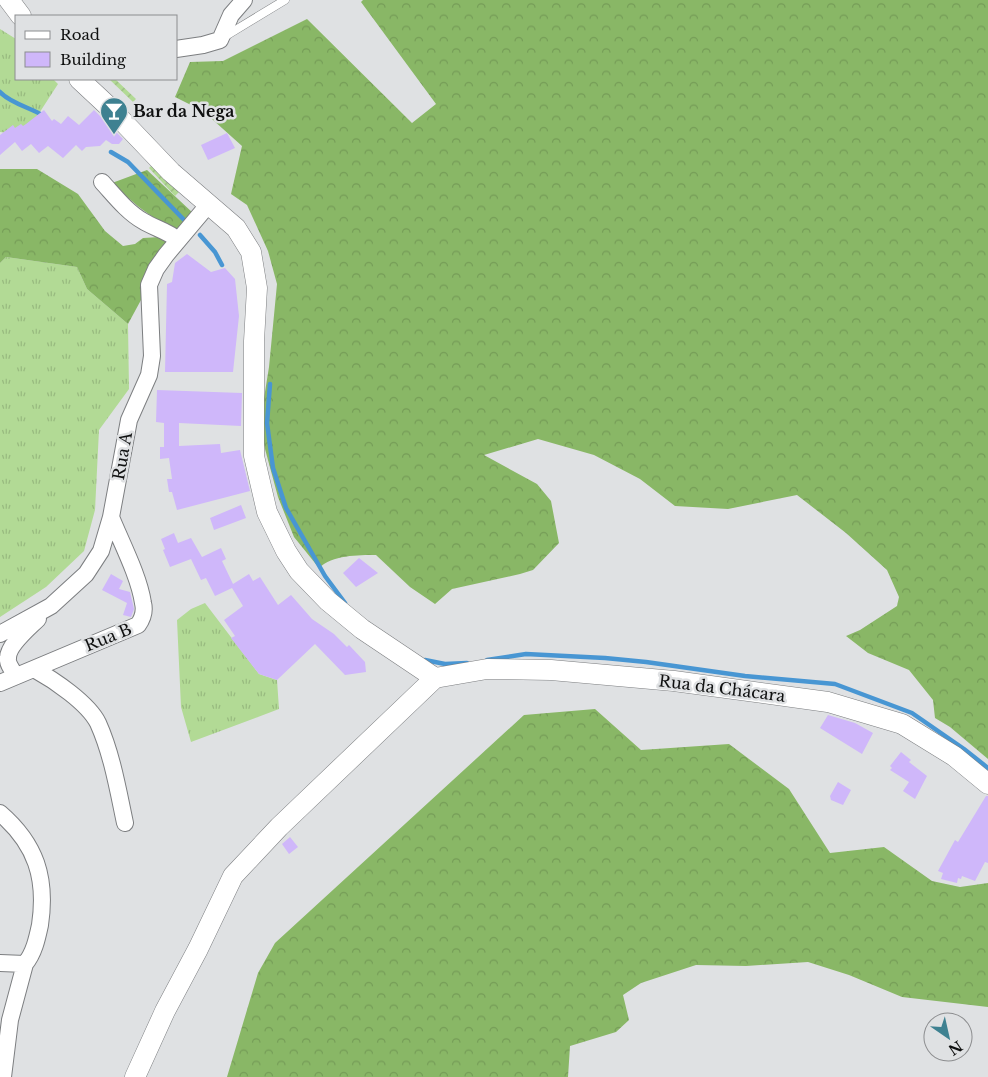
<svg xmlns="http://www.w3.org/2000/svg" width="988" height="1077" viewBox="0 0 988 1077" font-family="'Libre Baskerville',serif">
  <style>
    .grass { fill: url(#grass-tufts) }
    .forest { fill: url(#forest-crowns) }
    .garden { fill: url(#garden-furrows) }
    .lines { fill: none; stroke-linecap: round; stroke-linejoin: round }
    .stream { stroke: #4896d3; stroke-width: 4.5 }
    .building { fill: #cfb7fa }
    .service-casing { stroke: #7c7e80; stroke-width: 9 }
    .minor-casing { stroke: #7c7e80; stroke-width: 18 }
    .tertiary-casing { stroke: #7c7e80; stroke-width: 21 }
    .service { stroke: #fff; stroke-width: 8 }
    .minor { stroke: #fff; stroke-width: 16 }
    .tertiary { stroke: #fff; stroke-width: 20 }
    .labels { text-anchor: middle; stroke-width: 5; stroke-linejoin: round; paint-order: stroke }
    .poi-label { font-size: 16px; font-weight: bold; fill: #0f1010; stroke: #dfe1e3; text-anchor: start }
    .street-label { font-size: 16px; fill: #0f1010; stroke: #dfe1e3 }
  </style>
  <defs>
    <pattern id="grass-tufts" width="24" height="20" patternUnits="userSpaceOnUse" patternTransform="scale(1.25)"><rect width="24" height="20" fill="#b2da95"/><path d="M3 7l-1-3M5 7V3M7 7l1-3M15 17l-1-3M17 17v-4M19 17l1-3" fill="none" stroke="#98ba7f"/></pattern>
    <pattern id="forest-crowns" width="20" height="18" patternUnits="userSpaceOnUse" patternTransform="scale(1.25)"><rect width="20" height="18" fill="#89b766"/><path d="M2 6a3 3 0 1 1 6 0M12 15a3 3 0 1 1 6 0" fill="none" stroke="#759c57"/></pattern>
    <pattern id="garden-furrows" width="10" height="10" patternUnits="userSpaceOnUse" patternTransform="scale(1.25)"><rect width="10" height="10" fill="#b2da95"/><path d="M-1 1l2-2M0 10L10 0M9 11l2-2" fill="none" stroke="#98ba7f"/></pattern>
  </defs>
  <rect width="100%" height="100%" fill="#dfe1e3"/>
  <!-- grass -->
  <path class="grass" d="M 0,29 L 16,39 L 16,79 L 53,79 L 58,84 L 25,135 L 0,132 Z
    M 6,257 L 77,267 L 87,289 L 128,324 L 129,389 L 99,430 L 95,510 L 84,551 L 46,587 L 0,617 L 0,263 Z
    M 205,603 L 259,674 L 277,680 L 279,709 L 191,742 L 181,707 L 177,620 L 191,609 Z"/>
  <!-- forest -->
  <path class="forest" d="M 363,0 L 988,0 L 988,759 L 950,727 L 935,718 L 933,700 L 909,670 L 868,653 L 846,636 L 860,630 L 897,606 L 899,597 L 887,570 L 846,533 L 797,495 L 728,509 L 675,506 L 640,479 L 594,455 L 538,439 L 484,455 L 537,484 L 551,501 L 559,543 L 533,570 L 520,574 L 452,589 L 435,604 L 410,587 L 376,555 C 358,555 332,555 319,568 L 294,537 L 278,497 L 265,449 L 260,423 L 269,367 L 277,284 L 268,251 L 247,205 L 231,194 L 242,146 L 203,111 L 175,97 L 190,62 L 223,61 L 307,19 L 412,123 L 436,104 L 361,2 Z
    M 0,169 L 37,169 L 78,194 L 105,231 L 123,246 L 135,244 L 143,238 L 160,237 L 173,241 L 128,324 L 87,289 L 77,267 L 6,257 L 0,263 Z
    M 147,170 L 194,214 L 180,230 C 149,218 136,205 112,183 Z
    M 595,709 L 641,750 L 729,744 L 789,789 L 830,853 L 884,847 L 932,881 L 960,887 L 988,883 L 988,1007 L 902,997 L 849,975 L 808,962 L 746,966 L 696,965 L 641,983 L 623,995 L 629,1020 L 616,1032 L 570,1046 L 568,1077 L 227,1077 L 258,973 L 275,943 L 524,715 Z"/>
  <!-- garden -->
  <path class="garden" d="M 109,79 L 115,79 L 136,99 L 133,102 Z
    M 153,164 L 179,192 L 175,196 L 149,168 Z"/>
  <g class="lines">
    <!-- stream -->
    <path class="stream" d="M 0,92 C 10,103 31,108 44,116
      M 111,152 L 128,162 L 188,224
      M 200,235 L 215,252 L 222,265
      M 270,384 L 267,423 L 273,468 L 286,508 L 325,576 L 345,603
      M 425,660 L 445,664 L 467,663
      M 487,660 L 526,654 L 605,658 L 646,662 L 745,676 L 835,684 L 912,713 L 964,749 L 988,768"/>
  </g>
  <!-- building -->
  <path class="building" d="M 44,110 L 52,121 L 54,119 L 61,124 L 68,116 L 79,125 L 94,110 L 123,139 L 119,144 L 112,144 L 106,140 L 100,146 L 86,147 L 82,151 L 76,145 L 63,158 L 48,146 L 39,153 L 31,144 L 22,151 L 15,142 L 0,155 L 0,135 L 13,125 L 15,128 L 21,124 L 23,126 L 26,124 Z
    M 227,133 L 235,148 L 208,160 L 201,145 Z
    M 187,254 L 211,272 L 225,268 L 235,279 L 239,316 L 233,372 L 165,372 L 167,284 L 172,282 L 175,263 Z
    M 157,390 L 242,393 L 241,426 L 179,423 L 179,446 L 220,444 L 221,453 L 240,450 L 250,491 L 177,510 L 172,492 L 169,492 L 167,479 L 172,479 L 169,458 L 160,459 L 160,447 L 164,447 L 164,423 L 156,422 Z
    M 241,505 L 246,518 L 214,530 L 210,518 Z
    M 174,533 L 178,543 L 191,538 L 202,557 L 221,548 L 226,559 L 222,561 L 233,584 L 249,574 L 253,581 L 260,577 L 278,605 L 291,595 L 312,619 L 334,634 L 347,647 L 349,645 L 365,662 L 366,672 L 345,675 L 315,644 L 277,680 L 259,674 L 231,638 L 235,636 L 224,620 L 243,606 L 232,588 L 215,596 L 206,578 L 201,580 L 191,559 L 170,567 L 163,550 L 165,549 L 161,539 Z
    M 359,558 L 378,573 L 356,587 L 343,573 Z
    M 111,574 L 123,581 L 119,589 L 130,592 L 134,609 L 131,617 L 123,615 L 127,603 L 102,590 Z
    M 828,715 L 855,723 L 873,733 L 862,754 L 820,728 Z
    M 901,752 L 911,760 L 909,762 L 927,776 L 915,799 L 903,791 L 909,782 L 890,770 L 892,768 L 890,766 Z
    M 838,782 L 851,790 L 843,805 L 831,800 L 830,796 Z
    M 986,796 L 988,796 L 988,863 L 985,862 L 975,881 L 962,876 L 961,879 L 958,878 L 957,883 L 941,879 L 943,873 L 938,871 L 955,840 L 958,842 Z
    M 290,837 L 298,847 L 289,854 L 282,844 Z"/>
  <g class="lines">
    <!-- service casing -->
    <g class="service-casing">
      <path id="service" d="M 224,37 L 285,0"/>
    </g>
    <!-- minor casing -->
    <g class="minor-casing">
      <path id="minor" d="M 176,49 L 203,45 L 220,40 L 231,15 L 244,0
        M 102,182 C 114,195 127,212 143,221 C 154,228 168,231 178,240
        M 0,634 L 51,606 L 86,574 L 101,551 L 111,517 L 129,420 L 149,375 L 152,356 L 149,285 L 156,269 L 166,255 L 208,205
        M 34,669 C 54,680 88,703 98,723 C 112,754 118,790 125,823
        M 16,676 C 13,671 7,664 8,658 C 8,645 29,628 38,619
        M 0,683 L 138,625 C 143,618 145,611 143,603 C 139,576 121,542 111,517
        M 0,813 C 36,844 47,878 40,925 C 37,939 34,953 25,964
        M 0,963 L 25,964 L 10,1020 L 3,1077"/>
    </g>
    <!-- tertiary casing -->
    <g class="tertiary-casing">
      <path id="tertiary" d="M 9,0 L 21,16
        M 79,79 L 109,107 L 171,172 L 236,228 L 251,252 L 257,288 L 254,341 L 254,456 L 267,512 L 286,551 L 299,571 L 328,601 L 362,629 L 435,678
        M 435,678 L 487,669 L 551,670 L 674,681 L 828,702 L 902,724 L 954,756 L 988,784
        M 135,1077 L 165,1011 L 198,949 L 233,876 L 279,827 L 435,678"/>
    </g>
    <!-- service -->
    <use href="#service" class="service"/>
    <!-- minor -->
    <use href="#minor" class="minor"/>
    <!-- tertiary -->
    <use href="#tertiary" class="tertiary"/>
  </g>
  <!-- icons -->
  <defs>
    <g id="bar-pin" transform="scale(1.4375)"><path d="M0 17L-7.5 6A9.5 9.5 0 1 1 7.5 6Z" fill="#3e8191" stroke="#dfe1e3"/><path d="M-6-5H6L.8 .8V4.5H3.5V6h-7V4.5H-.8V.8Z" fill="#fff"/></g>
  </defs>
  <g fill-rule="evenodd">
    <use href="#bar-pin" x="114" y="111"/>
  </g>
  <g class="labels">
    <!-- poi labels -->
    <g class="poi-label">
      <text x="133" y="117">Bar da Nega</text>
    </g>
    <!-- street labels -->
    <g class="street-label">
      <text transform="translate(122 456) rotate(-80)" y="6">Rua A</text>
      <text transform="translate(108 637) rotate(-22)" y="6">Rua B</text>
      <text transform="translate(722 688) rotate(7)" y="6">Rua da Chácara</text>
    </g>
  </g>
  <!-- legend -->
  <rect x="15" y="15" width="162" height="65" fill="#dfe1e3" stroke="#8c8d8f"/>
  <rect x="25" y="31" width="25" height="8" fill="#ffffff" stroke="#8c8d8f"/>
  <text x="60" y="40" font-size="15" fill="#0f1010">Road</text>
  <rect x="25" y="52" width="25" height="15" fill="#cfb7fa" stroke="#8c8d8f"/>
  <text x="60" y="65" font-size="15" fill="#0f1010">Building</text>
  <!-- north arrow -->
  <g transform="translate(948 1037) rotate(146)"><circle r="24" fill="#dfe1e3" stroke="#8c8d8f"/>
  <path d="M0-4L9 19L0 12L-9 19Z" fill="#3e8191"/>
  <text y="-8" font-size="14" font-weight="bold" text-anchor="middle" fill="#0f1010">N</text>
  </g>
</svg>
